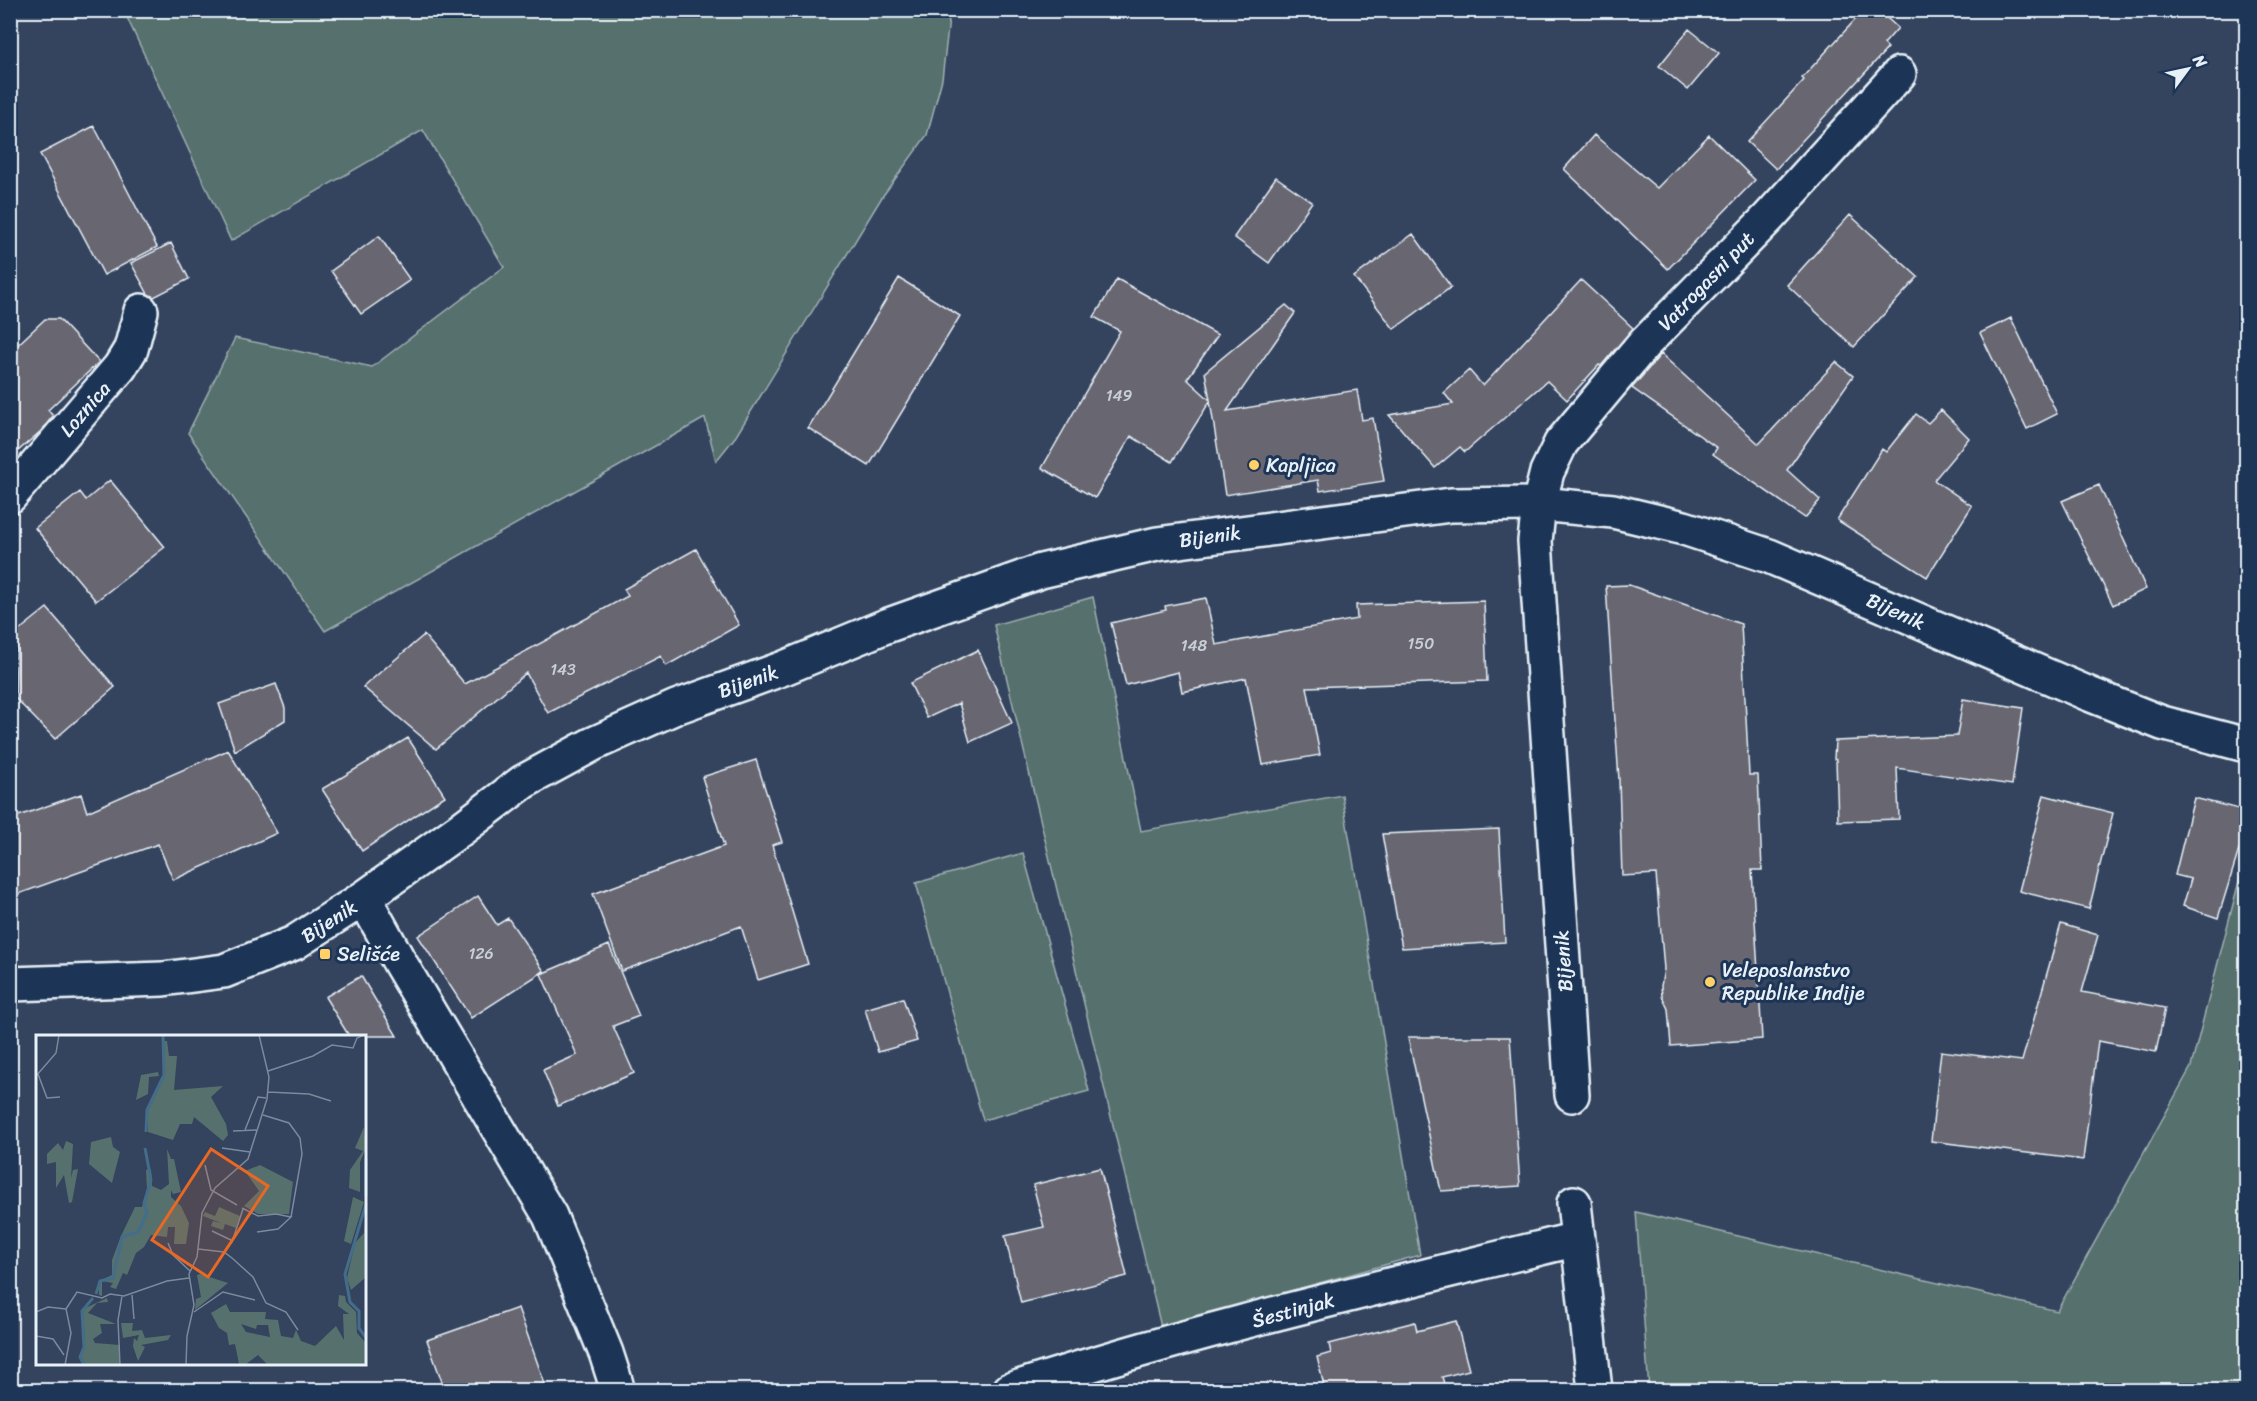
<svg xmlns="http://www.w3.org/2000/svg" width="2257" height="1401" viewBox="0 0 2257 1401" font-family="Sriracha,sans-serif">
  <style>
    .green { fill: #56706d; stroke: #9fb0b2; stroke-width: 1.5 }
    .building { fill: #686671; stroke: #e8f1f8; stroke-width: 1.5 }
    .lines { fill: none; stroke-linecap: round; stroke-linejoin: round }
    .street-casing { stroke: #e8f1f8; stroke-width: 38 }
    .secondary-casing { stroke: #e8f1f8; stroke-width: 38 }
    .street { stroke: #1d3557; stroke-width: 33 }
    .secondary { stroke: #1d3557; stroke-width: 33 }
    .poi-dot { fill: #ffd166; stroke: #1d3557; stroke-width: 2 }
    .labels { text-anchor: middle; stroke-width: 6; stroke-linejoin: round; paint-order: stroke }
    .number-label { font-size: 16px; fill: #c8ced6 }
    .street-label { font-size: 20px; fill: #e8f1f8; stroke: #1d3557 }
    .poi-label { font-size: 20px; fill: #e8f1f8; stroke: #1d3557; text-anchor: start }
    .inset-river { fill: none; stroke: #436d8b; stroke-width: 3 }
    .inset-road { fill: none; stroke: #7c899c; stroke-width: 1.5 }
    .view { fill: #e86824; fill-opacity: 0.15; stroke: #e86824; stroke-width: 3 }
    .inset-edge { fill: none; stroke: #e8f1f8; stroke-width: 3 }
  </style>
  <rect width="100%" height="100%" fill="#34445f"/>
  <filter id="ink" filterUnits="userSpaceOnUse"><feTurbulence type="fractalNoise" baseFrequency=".0167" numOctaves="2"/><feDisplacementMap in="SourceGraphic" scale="12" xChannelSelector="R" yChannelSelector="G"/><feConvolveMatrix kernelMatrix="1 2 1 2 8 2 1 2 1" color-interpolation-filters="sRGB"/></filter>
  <g filter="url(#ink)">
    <!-- green -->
    <path class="green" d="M 124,11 L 950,11 L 942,79 L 927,135 L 882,197 L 736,436 L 716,461 L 705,418 L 325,631 L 188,433 L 235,338 L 372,367 L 504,267 L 423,130 L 231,241 Z
      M 1093,597 L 1141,831 L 1342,795 L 1420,1255 L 1161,1327 L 994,625 Z
      M 1023,853 L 1089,1091 L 983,1120 L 916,883 Z
      M 2246,854 L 2246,1390 L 1649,1390 L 1636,1212 L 2057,1311 L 2191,1067 Z"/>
    <!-- building -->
    <path class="building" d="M 1864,10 L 1878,10 L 1898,28 L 1884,44 L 1888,48 L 1776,169 L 1747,142 L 1804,80 L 1802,78 Z
      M 1689,29 L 1719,53 L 1688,90 L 1659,66 Z
      M 94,126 L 157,247 L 104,275 L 40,154 Z
      M 1594,135 L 1657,188 L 1709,135 L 1755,180 L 1668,269 L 1564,169 Z
      M 1276,177 L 1312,202 L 1269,263 L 1234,237 Z
      M 1850,215 L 1918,277 L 1854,347 L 1787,285 Z
      M 1413,234 L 1451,287 L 1394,329 L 1354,277 Z
      M 379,236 L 410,280 L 361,314 L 331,271 Z
      M 171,243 L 189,279 L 154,297 L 148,294 L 131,263 Z
      M 899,278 L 960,316 L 869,466 L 808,428 Z
      M 1117,279 L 1218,335 L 1187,379 L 1210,400 L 1205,372 L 1286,305 L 1295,313 L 1227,411 L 1357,390 L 1362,420 L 1373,418 L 1384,481 L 1320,491 L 1318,480 L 1225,495 L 1210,401 L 1172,462 L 1131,436 L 1095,498 L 1042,468 L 1120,331 L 1094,317 Z
      M 1581,280 L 1633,328 L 1601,366 L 1599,365 L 1567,400 L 1547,381 L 1465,452 L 1460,447 L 1435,468 L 1389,415 L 1453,404 L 1444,393 L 1469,370 L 1483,386 Z
      M 2011,318 L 2057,414 L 2027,429 L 1980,333 Z
      M 45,319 L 59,319 L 99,362 L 48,410 L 53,416 L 41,431 L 10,458 L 10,352 Z
      M 1661,354 L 1759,444 L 1836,362 L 1853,376 L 1787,470 L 1820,500 L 1805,518 L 1713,454 L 1717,448 L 1632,388 Z
      M 1941,410 L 1969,438 L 1934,480 L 1972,506 L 1927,577 L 1837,520 L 1882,449 L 1886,452 L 1916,414 L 1928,423 Z
      M 110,480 L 165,547 L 96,601 L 35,528 L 80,492 L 86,500 Z
      M 2099,485 L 2146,589 L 2113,605 L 2062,501 Z
      M 696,549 L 739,625 L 666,666 L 661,656 L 548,713 L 526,673 L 436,749 L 363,687 L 424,635 L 465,684 L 628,596 L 624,589 Z
      M 1629,585 L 1741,624 L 1749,775 L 1758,775 L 1762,870 L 1752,870 L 1762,1039 L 1671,1046 L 1668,1009 L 1662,996 L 1661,986 L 1664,969 L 1656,874 L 1622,876 L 1619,780 L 1606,586 Z
      M 1206,598 L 1216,645 L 1357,619 L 1356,605 L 1484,601 L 1487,681 L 1307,687 L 1320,755 L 1263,765 L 1246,678 L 1182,692 L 1178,672 L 1126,685 L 1111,623 L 1166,610 L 1165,606 Z
      M 47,608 L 115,687 L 55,739 L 15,698 L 17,632 Z
      M 978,650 L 1012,723 L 970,742 L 959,703 L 927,718 L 910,683 Z
      M 276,684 L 285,708 L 285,720 L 235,751 L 219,704 Z
      M 1963,699 L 2023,708 L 2012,785 L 1897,768 L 1899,819 L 1838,821 L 1836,760 L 1834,759 L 1835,741 L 1957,736 Z
      M 408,738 L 445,796 L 362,851 L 322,789 Z
      M 228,750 L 277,833 L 173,880 L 158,844 L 10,897 L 10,819 L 81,794 L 87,812 Z
      M 756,760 L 782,842 L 772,845 L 808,964 L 758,980 L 741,926 L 622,971 L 593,894 L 724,846 L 702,777 Z
      M 2044,795 L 2113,813 L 2089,909 L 2019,891 Z
      M 2194,798 L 2247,811 L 2247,824 L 2218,918 L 2183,906 L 2191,879 L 2175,875 Z
      M 1499,829 L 1505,942 L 1402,948 L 1382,834 Z
      M 478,896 L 497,925 L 508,918 L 544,971 L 471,1018 L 418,936 Z
      M 2061,924 L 2098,935 L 2082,992 L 2165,1008 L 2156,1052 L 2098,1041 L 2083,1160 L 1931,1141 L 1941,1051 L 2022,1061 Z
      M 609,945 L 639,1016 L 613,1026 L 634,1073 L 558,1106 L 543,1070 L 577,1055 L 541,974 Z
      M 361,976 L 397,1036 L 349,1036 L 325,997 Z
      M 903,998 L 917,1041 L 878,1052 L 865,1009 Z
      M 1408,1037 L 1510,1037 L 1520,1186 L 1441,1191 Z
      M 1100,1168 L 1127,1276 L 1021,1303 L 1005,1236 L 1044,1227 L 1033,1185 Z
      M 518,1308 L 547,1390 L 445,1390 L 427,1340 Z
      M 1456,1321 L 1469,1370 L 1442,1377 L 1446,1390 L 1325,1390 L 1317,1357 L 1331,1353 L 1329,1344 L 1415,1322 L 1417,1331 Z"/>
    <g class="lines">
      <!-- street casing -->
      <g class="street-casing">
        <path id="street" d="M 10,496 L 120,367 L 131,349 L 141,311
          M 364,898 L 400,963 L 550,1216 L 606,1353 L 616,1384 L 616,1390
          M 1572,1095 L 1535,541 L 1539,504 L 1547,472 L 1561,443 L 1644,344 L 1769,217 L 1899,74
          M 1574,1203 L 1595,1390
          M 1010,1390 C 1196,1329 1387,1286 1577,1239"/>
      </g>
      <!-- secondary casing -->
      <g class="secondary-casing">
        <path id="secondary" d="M 10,984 L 163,979 L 224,971 L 294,943 L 364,898 L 461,829 L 523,782 L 593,744 L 676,707 L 784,668 L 886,626 L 1041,571 L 1157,544 L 1451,505 L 1539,504 L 1613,511 L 1684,528 L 1769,556 L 2089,694 L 2162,723 L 2246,745"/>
      </g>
      <!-- street -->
      <use href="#street" class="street"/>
      <!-- secondary -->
      <use href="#secondary" class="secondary"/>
    </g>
  </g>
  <!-- markers -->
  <g class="poi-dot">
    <circle cx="1254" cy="465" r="6"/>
    <rect x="319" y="948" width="12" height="12" rx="3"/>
    <circle cx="1710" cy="982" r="6"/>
  </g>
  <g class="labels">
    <!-- number labels -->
    <g class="number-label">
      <text x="1119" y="401">149</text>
      <text x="1421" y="649">150</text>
      <text x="1194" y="651">148</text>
      <text x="563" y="675">143</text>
      <text x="481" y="959">126</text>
    </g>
    <!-- street labels -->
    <g class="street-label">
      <text transform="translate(1706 281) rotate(-46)" y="7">Vatrogasni put</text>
      <text transform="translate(85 409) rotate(-49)" y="7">Loznica</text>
      <text transform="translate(1210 536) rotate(-8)" y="7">Bijenik</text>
      <text transform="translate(1896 611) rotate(24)" y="7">Bijenik</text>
      <text transform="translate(748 681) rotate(-20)" y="7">Bijenik</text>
      <text transform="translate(329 921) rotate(-33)" y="7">Bijenik</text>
      <text transform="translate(1563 961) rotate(-94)" y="7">Bijenik</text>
      <text transform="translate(1293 1310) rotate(-15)" y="7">Šestinjak</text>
    </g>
    <!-- poi labels -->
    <g class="poi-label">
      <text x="1266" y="472">Kapljica</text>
      <text x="337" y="961">Selišće</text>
      <text x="1722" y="977">Veleposlanstvo<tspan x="1722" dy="23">Republike Indije</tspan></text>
    </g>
  </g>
  <!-- overview -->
  <g transform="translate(36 1035)">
    <rect width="330" height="330" fill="#34445f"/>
    <path d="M 128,6 L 131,6 L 133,21 L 141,21 L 138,55 L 187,51 L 175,62 L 190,89 L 192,100 L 187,106 L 158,82 L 156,89 L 144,89 L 137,105 L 112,97 L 112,76 L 129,40 ZM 122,37 L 123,41 L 113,42 L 112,59 L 100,65 L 105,40 ZM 328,92 L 330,113 L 324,127 L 324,157 L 313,153 L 314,135 L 327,116 L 319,113 ZM 75,102 L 77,112 L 84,117 L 76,148 L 53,129 L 55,107 ZM 30,106 L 37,109 L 35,143 L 37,135 L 42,134 L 36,167 L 33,168 L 28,140 L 20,153 L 20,127 L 11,129 L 11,119 L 22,108 L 27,115 ZM 131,114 L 135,124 L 138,124 L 145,157 L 137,159 L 135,155 L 135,162 L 145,171 L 153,188 L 150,209 L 138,209 L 139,192 L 132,192 L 131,202 L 115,200 L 108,212 L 100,218 L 91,240 L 87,238 L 80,254 L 74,252 L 77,248 L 66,246 L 66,261 L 63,260 L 63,246 L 76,240 L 76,225 L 85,201 L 99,172 L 106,172 L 111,154 L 110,135 L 115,134 L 116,151 L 125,155 L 133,149 ZM 224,130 L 257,147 L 253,179 L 222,179 L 208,171 L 223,156 L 209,136 ZM 317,162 L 328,167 L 315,209 L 308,206 ZM 183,172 L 204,181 L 200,193 L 189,189 L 187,195 L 175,191 L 177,186 L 185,188 L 167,181 L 169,177 L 179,181 ZM 330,174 L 330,242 L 315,255 L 311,243 L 319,208 L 328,198 ZM 164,239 L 192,248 L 159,275 L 160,264 L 165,262 L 161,240 ZM 303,260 L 309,261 L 310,267 L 320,277 L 321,298 L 330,308 L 330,330 L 232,330 L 222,320 L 209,330 L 203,329 L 199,309 L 193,310 L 191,298 L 183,293 L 175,278 L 190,269 L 194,277 L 230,277 L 229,284 L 242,285 L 245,301 L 257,303 L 260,295 L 265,306 L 279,311 L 300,291 L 308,305 L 307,279 L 313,279 L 302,271 ZM 205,289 L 220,294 L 221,290 L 232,290 L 234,302 L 210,297 ZM 71,263 L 72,267 L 61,268 L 52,278 L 80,289 L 64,289 L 66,298 L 57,304 L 59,308 L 84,310 L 84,330 L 49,330 L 45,321 L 49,312 L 47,274 ZM 85,288 L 97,288 L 96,296 L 106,295 L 109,303 L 135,300 L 132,305 L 105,310 L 109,312 L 102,326 L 97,311 L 98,303 L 101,306 L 103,300 L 87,303 Z" fill="#56706d" fill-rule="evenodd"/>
    <path class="inset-river" d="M 110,97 L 111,75 L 128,40 L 127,0M 330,123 L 330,161M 330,169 L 309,239 L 314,267 L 323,276 L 323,293 L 330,303M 60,259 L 64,246 L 77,243 L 86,202 L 102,197 L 111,178 L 108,168 L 115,145 L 109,113M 48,330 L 44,322 L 48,312 L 46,276 L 57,263"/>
    <path class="inset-road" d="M 232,36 L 277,21 L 296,10 L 317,13 L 321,3 L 328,0M 2,39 L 11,63 L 24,62M 0,41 L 20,18 L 23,0M 232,57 L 273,59 L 295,66M 227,80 L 253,88 L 264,103 L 266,119 L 255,182M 209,95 L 222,62 L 230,63M 197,96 L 221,95M 186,113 L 214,117M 169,130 L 175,155 L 201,170M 206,173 L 222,181 L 240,179 L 255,182 L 242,194 L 221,197M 176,196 L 197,206M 132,208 L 137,220 L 154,236M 162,214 L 188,217 L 196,223 L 217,242 L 230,268 L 250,277 L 262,295M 189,216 L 196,207 L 207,174M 96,260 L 98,284M 0,277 L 12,272 L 30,274M 158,277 L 187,257 L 219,265M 0,301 L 17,304 L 28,320M 29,330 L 35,298 L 30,274 L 41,257 L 66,263 L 74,259 L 88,261 L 131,246 L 153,243M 84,330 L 82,285 L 86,261M 150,330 L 151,301 L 158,270 L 153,239 L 161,222 L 166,178 L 179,153 L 212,124 L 231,64 L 233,42 L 223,0"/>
    <path class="view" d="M 175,114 L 232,151 L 172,242 L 116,205 Z"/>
    <rect width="330" height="330" class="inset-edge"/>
  </g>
  <!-- margin -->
  <rect width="2257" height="1401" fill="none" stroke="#1d3557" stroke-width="36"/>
  <rect x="18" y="18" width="2221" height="1365" fill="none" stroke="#e8f1f8" stroke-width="2" filter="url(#ink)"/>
  <!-- north arrow -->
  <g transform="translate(2188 69) rotate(57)" stroke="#1d3557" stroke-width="4.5" paint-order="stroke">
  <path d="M0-4.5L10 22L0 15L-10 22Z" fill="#e8f1f8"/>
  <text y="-9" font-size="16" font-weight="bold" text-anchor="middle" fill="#e8f1f8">N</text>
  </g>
</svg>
